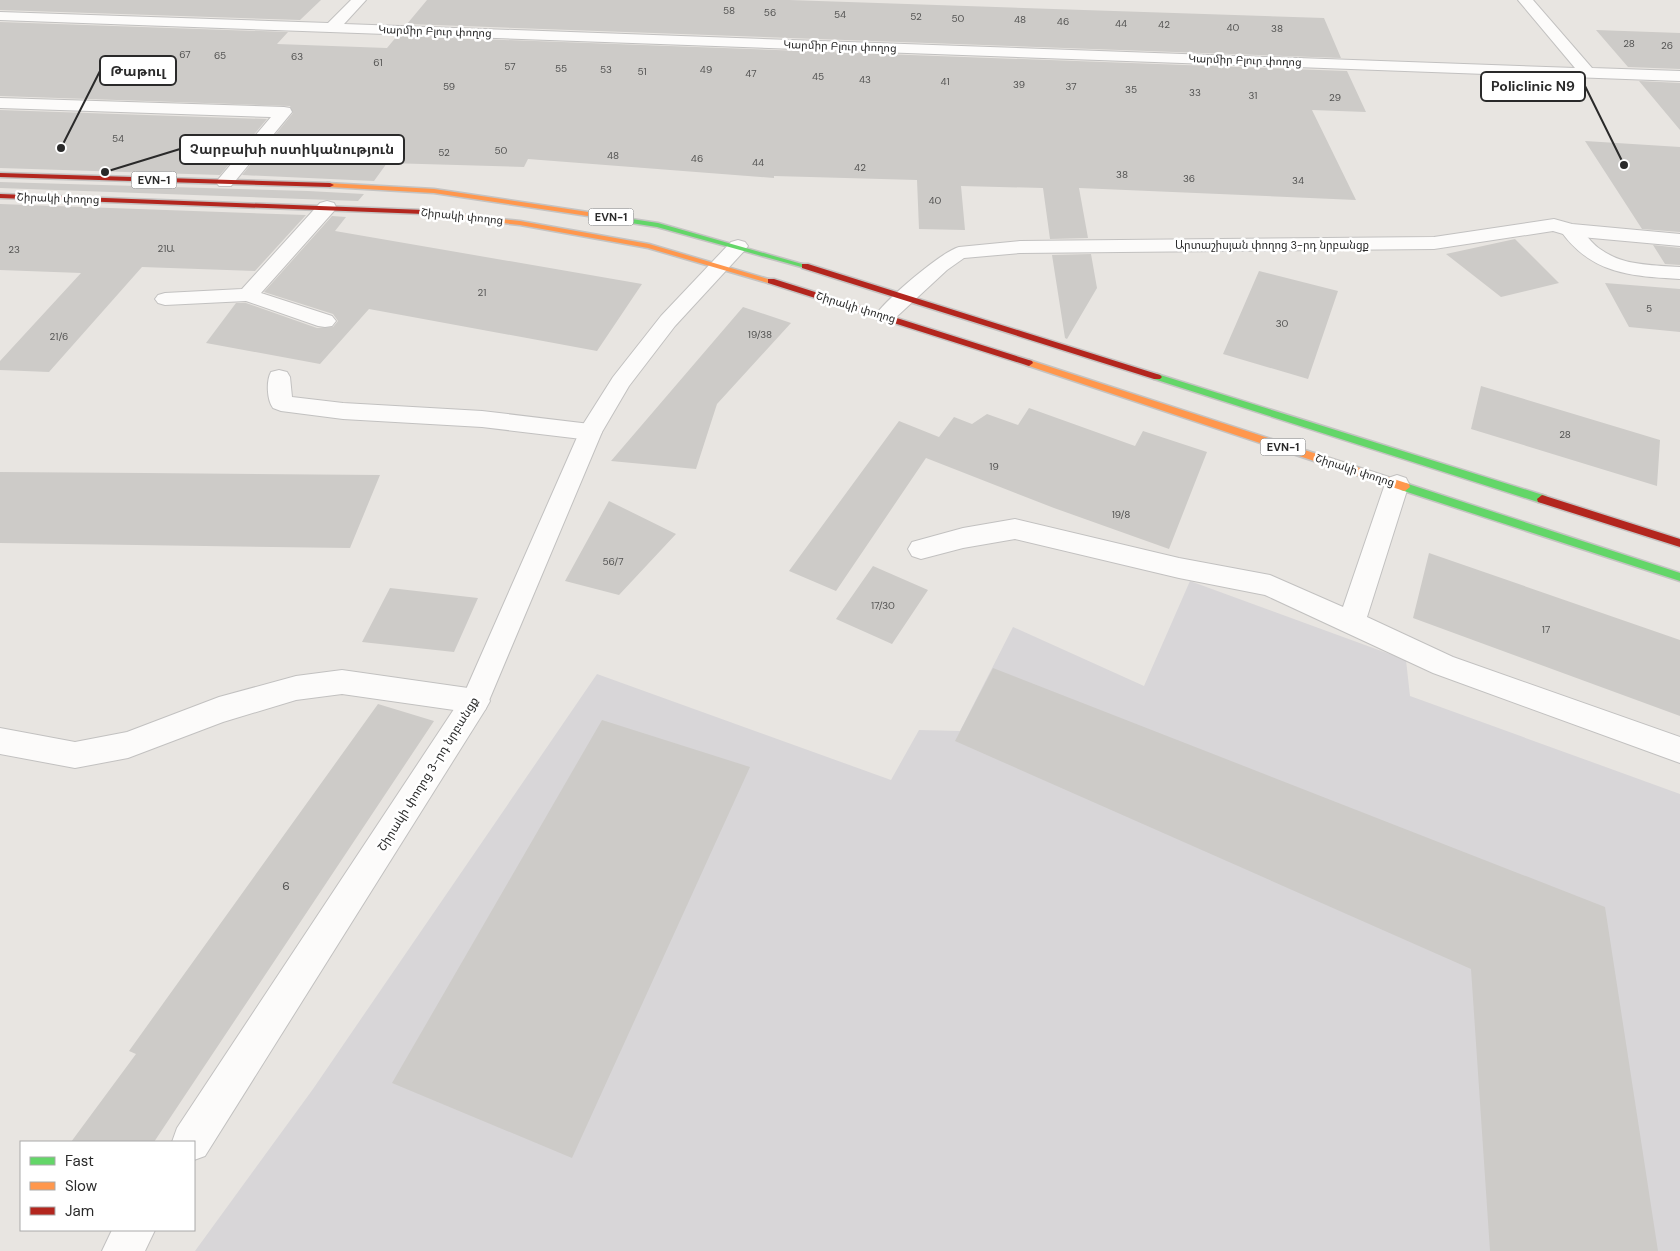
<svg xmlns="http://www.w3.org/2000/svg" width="1680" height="1251" viewBox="0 0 1680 1251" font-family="'DM Sans','Noto Sans Armenian',sans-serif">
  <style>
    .industrial { fill: #d8d6d8 }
    .building { fill: #cdcbc8 }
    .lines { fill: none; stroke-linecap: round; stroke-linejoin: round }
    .lane-casing { stroke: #c2c1c0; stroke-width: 2 }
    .street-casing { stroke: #c2c1c0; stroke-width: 2 }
    .fast-casing { stroke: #c4c3c2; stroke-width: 3 }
    .slow-casing { stroke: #c4c3c2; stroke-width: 3 }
    .jam-casing { stroke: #c4c3c2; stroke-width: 3 }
    .lane { fill: #fcfbfa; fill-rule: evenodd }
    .street { fill: #fcfbfa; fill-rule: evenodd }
    .fast { fill: #63d668; fill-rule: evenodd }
    .slow { fill: #ff974d; fill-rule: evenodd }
    .jam { fill: #b3261e; fill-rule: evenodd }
    .labels { text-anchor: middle; stroke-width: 5; stroke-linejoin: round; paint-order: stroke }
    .number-label { font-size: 10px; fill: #545453 }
    .far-street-label { font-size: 11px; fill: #2a2a2a; stroke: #fff }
    .shield { fill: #fff; stroke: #6a6a6a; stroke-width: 1 }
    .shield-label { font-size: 11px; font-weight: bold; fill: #2a2a2a }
    .street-label { font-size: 12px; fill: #2a2a2a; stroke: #fff }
    .near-number-label { font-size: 12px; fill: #545453 }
    .leader { fill: none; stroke: #2a2a2a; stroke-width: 2 }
    .callout-dot { fill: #2a2a2a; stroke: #fff; stroke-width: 2 }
    .callout { fill: #fff; stroke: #2a2a2a; stroke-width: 2 }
    .callout-label { font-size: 14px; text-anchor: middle; font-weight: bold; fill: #2a2a2a }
  </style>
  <rect width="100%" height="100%" fill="#e8e5e1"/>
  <!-- industrial -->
  <path class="industrial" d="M 1190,581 L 1406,660 L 1410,696 L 1680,794 L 1680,1251 L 195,1251 L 313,1089 L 597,674 L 891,780 L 919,730 L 960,731 L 1013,627 L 1144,686 Z"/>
  <!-- building -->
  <path class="building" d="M 0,0 L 321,0 L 300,20 L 0,10 Z
    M 427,0 L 789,0 L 1324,18 L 1341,58 L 407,24 Z
    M 0,22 L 288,32 L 277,44 L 387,48 L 397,36 L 1347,71 L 1366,112 L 1312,110 L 1356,200 L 1079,188 L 1088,238 L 1050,239 L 1043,188 L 961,186 L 965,230 L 919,229 L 917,180 L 774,176 L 774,178 L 528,159 L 524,167 L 387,163 L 374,181 L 242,175 L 293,113 L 290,106 L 0,96 Z
    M 1596,30 L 1680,33 L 1680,69 L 1628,67 Z
    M 1639,81 L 1680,83 L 1680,130 Z
    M 0,110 L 267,119 L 220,175 L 0,168 Z
    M 1585,141 L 1680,147 L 1680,232 L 1642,229 Z
    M 0,182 L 308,191 L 364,194 L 358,201 L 0,188 Z
    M 0,204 L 306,215 L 255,271 L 142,267 L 49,372 L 0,370 L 0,361 L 81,273 L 0,270 Z
    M 332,216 L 346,217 L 335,231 L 642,284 L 597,351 L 369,309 L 320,364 L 206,343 L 236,303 L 246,303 L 317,328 L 333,327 L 338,321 L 333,314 L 264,292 Z
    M 1515,239 L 1559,283 L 1501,297 L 1446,254 Z
    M 1653,245 L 1680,248 L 1680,265 L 1665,264 Z
    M 1091,254 L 1097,288 L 1067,339 L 1065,338 L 1052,255 Z
    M 1259,271 L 1338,291 L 1308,379 L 1223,354 Z
    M 1605,283 L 1680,289 L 1680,332 L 1629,327 Z
    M 743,307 L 791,323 L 717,404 L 696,469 L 611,461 Z
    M 1481,386 L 1660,440 L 1657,486 L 1471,429 Z
    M 1029,408 L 1135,446 L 1143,431 L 1207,452 L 1169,549 L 1054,508 L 926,458 L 836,591 L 789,571 L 899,421 L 939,437 L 954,417 L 972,424 L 987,414 L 1018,425 Z
    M 0,472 L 145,473 L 380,475 L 350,548 L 0,543 Z
    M 609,501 L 676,534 L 619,595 L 565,581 Z
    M 1429,553 L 1680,640 L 1680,716 L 1413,618 Z
    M 873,566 L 928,590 L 892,644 L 836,619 Z
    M 390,588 L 478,598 L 454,652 L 362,642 Z
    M 993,668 L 1605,907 L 1658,1251 L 1490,1251 L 1471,969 L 955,741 Z
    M 378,704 L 434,721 L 154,1142 L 71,1142 L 136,1054 L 129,1051 Z
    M 602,720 L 750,767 L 572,1158 L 392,1083 Z"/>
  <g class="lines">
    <!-- lane casing -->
    <g class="lane-casing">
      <path id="lane" d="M 0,98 L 284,107 L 290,108 L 292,112 L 231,186 L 219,186 L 216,182 L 271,117 L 0,108 Z
        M 327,201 L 334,203 L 336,207 L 334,211 L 261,293 L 332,316 L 336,321 L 332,326 L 325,327 L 318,326 L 246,301 L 165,305 L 158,303 L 155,299 L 158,295 L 165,293 L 242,289 L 320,203 Z
        M 1570,224 C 1583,227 1589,242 1600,249 C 1623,266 1652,265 1680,267 L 1680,279 C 1630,276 1591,274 1560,230 L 1563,226 Z
        M 279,370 L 287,372 L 290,377 L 292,397 L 343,403 L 482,411 L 590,424 L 598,426 L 602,432 L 598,438 L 590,440 L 482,427 L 343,419 L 281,411 L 273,408 C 267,400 266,381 271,372 Z
        M 1397,475 L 1406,478 L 1409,484 L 1367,617 L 1453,657 L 1680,737 L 1680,763 L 1433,673 L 1265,595 L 1179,578 L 1015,539 L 963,548 L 921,559 L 912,556 L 908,549 L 912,542 L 963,528 L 1015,519 L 1179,558 L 1270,575 L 1343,607 L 1385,484 L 1388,478 Z
        M 342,670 L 475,689 L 485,692 L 490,701 L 485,710 L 475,713 L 342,694 L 296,700 L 223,722 L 128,758 L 75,768 L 0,754 L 0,728 L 75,742 L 127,732 L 219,697 L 296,676 Z"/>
    </g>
    <!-- street casing -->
    <g class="street-casing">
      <path id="street" d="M 351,0 L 366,0 L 344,24 L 1575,68 L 1518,0 L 1533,0 L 1592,68 L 1680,71 L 1680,81 L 0,20 L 0,12 L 328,23 Z
        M 1554,219 L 1572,224 L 1680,234 L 1680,246 L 1570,236 L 1553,231 L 1434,249 L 1020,253 L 964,258 L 947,270 L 892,321 L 885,322 L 878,321 L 875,316 C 885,300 941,252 959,247 L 1020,241 L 1434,237 Z
        M 738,240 L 745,242 L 748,246 L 745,250 L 675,326 L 629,386 L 602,432 L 485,710 L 205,1156 L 194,1160 L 194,1142 L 172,1142 L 177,1128 L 464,694 L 582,426 L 613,377 L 661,316 L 731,242 Z
        M 112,1230 L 155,1230 L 145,1251 L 102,1251 Z"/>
    </g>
    <!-- fast casing -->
    <g class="fast-casing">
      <path id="fast" d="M 605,215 L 658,223 L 809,266 L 805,268 L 657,227 L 605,219 Z
        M 1157,374 L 1546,496 L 1547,499 L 1542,503 L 1538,502 L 1154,379 L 1154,375 Z
        M 1405,483 L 1680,573 L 1680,581 L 1401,490 L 1400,487 Z"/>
    </g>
    <!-- slow casing -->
    <g class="slow-casing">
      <path id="slow" d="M 327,183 L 434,189 L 608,215 L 612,217 L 608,219 L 434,193 L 330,187 L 326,185 Z
        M 421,210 L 520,221 L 649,244 L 775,281 L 774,283 L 768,283 L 648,248 L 520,225 L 424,214 L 421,214 Z
        M 1029,360 L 1409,484 L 1410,487 L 1405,491 L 1401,490 L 1026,365 L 1025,363 Z"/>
    </g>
    <!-- jam casing -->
    <g class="jam-casing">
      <path id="jam" d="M 0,173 L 330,183 L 334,185 L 330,187 L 0,177 Z
        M 0,194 L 424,210 L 428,212 L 424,214 L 0,198 Z
        M 802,264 L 808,264 L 1160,375 L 1162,377 L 1160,379 L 1154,379 L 802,268 Z
        M 768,279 L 774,279 L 1032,361 L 1033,363 L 1029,366 L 1026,365 L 768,283 Z
        M 1542,495 L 1680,539 L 1680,547 L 1538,502 L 1537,499 Z"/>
    </g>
    <!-- lane -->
    <use href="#lane" class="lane"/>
    <!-- street -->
    <use href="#street" class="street"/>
    <!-- fast -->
    <use href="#fast" class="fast"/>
    <!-- slow -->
    <use href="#slow" class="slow"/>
    <!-- jam -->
    <use href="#jam" class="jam"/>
  </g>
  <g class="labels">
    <!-- number labels -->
    <g class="number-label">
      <text x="729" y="14">58</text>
      <text x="770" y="16">56</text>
      <text x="840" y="18">54</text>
      <text x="916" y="20">52</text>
      <text x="958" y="22">50</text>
      <text x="1020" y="23">48</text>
      <text x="1063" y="25">46</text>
      <text x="1121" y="27">44</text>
      <text x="1164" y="28">42</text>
      <text x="1233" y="31">40</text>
      <text x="1277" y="32">38</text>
      <text x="1629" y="47">28</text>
      <text x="1667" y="49">26</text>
      <text x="185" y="58">67</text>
      <text x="220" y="59">65</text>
      <text x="297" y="60">63</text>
      <text x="378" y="66">61</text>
      <text x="510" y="70">57</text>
      <text x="561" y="72">55</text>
      <text x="606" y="73">53</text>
      <text x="706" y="73">49</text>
      <text x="642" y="75">51</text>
      <text x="751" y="77">47</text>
      <text x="818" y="80">45</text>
      <text x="865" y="83">43</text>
      <text x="945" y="85">41</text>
      <text x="1019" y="88">39</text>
      <text x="449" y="90">59</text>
      <text x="1071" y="90">37</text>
      <text x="1131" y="93">35</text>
      <text x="1195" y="96">33</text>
      <text x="1253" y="99">31</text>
      <text x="1335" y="101">29</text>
      <text x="118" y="142">54</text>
      <text x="501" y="154">50</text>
      <text x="444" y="156">52</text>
      <text x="613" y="159">48</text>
      <text x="697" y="162">46</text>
      <text x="758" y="166">44</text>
      <text x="860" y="171">42</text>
      <text x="1122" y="178">38</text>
      <text x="1189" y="182">36</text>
      <text x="1298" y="184">34</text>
      <text x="935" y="204">40</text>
      <text x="166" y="252">21Ա</text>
      <text x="14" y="253">23</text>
      <text x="482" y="296">21</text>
      <text x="1649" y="312">5</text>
      <text x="1282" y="327">30</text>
      <text x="760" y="338">19/38</text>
      <text x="59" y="340">21/6</text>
      <text x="1565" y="438">28</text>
      <text x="994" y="470">19</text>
      <text x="1121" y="518">19/8</text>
      <text x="613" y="565">56/7</text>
      <text x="883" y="609">17/30</text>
      <text x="1546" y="633">17</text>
    </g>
    <!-- far-street labels -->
    <g class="far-street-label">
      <text transform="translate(435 31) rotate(2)" y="4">Կարմիր Բլուր փողոց</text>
      <text transform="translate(840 46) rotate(2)" y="4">Կարմիր Բլուր փողոց</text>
      <text transform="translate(1245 60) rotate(2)" y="4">Կարմիր Բլուր փողոց</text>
      <text transform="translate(58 198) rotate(2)" y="4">Շիրակի փողոց</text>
      <text transform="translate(462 216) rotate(6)" y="4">Շիրակի փողոց</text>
      <text x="1272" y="249">Արտաշիսյան փողոց 3-րդ նրբանցք</text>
      <text transform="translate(856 307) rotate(17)" y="4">Շիրակի փողոց</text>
      <text transform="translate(1355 470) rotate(18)" y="4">Շիրակի փողոց</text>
    </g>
    <!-- shield labels -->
    <g class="shield">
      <rect x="131.5" y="171.5" width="45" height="17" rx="4"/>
      <rect x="588.5" y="208.5" width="45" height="17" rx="4"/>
      <rect x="1260.5" y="438.5" width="45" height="17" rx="4"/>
    </g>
    <g class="shield-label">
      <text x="154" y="184">EVN-1</text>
      <text x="611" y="221">EVN-1</text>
      <text x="1283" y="451">EVN-1</text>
    </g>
    <!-- street labels -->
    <g class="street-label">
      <text transform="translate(428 774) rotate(-58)" y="4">Շիրակի փողոց 3-րդ նրբանցք</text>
    </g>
    <!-- near-number labels -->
    <g class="near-number-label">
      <text x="286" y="890">6</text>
    </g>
  </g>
  <!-- callouts -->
  <path class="leader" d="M61 148L100 71M1624 165L1585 86M105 172L180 149"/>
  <g class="callout-dot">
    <circle cx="61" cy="148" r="5"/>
    <circle cx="1624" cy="165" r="5"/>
    <circle cx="105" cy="172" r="5"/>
  </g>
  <g class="callout">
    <rect x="100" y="56" width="76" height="29" rx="5"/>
    <rect x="1481" y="72" width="104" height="29" rx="5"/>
    <rect x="180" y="135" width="224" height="29" rx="5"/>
  </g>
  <g class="callout-label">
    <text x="138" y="76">Թաթուլ</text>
    <text x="1533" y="91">Policlinic N9</text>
    <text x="292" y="154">Չարբախի ոստիկանություն</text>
  </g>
  <!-- legend -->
  <rect x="20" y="1141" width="175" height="90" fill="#ffffff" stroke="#aaaaaa"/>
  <rect x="30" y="1157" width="25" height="8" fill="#63d668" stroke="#aaaaaa"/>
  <text x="65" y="1166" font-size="15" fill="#2a2a2a">Fast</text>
  <rect x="30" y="1182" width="25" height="8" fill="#ff974d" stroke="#aaaaaa"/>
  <text x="65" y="1191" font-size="15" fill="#2a2a2a">Slow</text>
  <rect x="30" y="1207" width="25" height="8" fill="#b3261e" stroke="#aaaaaa"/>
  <text x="65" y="1216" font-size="15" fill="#2a2a2a">Jam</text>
</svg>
